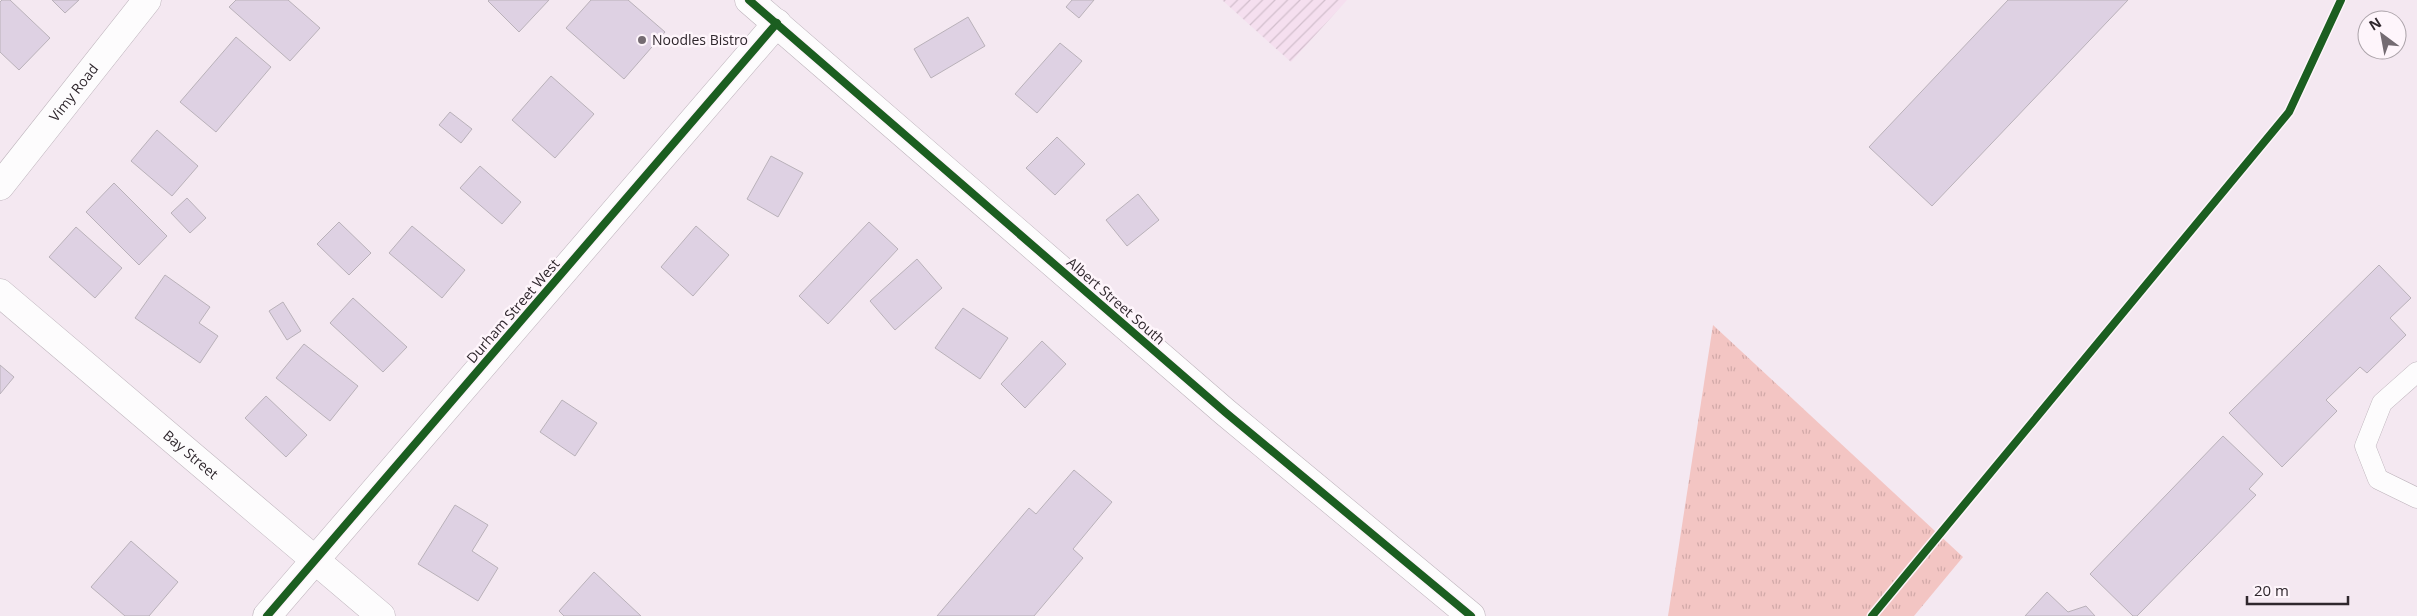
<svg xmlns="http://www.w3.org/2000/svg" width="2417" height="616" viewBox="0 0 2417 616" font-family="'Open Sans',sans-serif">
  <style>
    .industrial { fill: url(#industrial-furrows) }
    .park { fill: url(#park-tufts) }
    .building { fill: #ded1e3; stroke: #b9b1b9 }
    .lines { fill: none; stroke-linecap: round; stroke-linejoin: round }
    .service-casing { stroke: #bdb3bb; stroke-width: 21 }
    .minor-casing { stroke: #bdb3bb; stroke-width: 29 }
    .service { stroke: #fdfcfd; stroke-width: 20 }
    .minor { stroke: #fdfcfd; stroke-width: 28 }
    .cycleway-casing { stroke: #fef5fb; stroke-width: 11 }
    .cycleway { stroke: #1b5e20; stroke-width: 8 }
    .poi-dot { fill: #746b72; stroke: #fef5fb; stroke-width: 2 }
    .labels { text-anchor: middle; stroke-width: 5; stroke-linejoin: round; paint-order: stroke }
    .poi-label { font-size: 14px; fill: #2f272d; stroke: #fef5fb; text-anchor: start }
    .street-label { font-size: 14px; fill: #2f272d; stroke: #fef5fb }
  </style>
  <defs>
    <pattern id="industrial-furrows" width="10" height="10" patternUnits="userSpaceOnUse" patternTransform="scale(1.25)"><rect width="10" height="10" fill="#f5dfef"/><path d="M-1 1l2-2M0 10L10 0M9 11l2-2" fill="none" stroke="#d2bfcd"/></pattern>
    <pattern id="park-tufts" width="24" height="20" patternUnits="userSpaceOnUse" patternTransform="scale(1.25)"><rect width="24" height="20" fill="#f3c5c3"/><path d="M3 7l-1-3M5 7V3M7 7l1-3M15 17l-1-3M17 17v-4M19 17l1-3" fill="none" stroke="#d1a9a8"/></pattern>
  </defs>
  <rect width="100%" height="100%" fill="#f4e8f1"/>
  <!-- industrial -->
  <path class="industrial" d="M 1222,0 L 1347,0 L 1291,62 Z"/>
  <!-- park -->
  <path class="park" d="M 1713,325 L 1963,557 L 1914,616 L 1668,616 Z"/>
  <!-- building -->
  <path class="building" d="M 2,0 L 10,0 L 50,38 L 19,70 L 0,52 L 0,2 Z
    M 52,0 L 79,0 L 65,13 Z
    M 236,0 L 288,0 L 320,28 L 290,61 L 229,7 Z
    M 489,0 L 549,0 L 519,32 L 488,1 Z
    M 591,0 L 628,0 L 665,32 L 624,79 L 566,28 Z
    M 1072,0 L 1094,0 L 1079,18 L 1066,7 Z
    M 2008,0 L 2128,0 L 1932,206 L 1869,147 Z
    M 968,17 L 985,46 L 931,78 L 914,49 Z
    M 236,37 L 271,67 L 216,132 L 180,102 Z
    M 1060,43 L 1082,61 L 1037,113 L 1015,94 Z
    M 551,76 L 594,114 L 555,158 L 512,120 Z
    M 450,112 L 472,129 L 461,143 L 439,125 Z
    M 157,130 L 198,166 L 172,196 L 131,161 Z
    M 1057,137 L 1085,164 L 1055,195 L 1026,168 Z
    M 771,156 L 803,173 L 778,217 L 747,199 Z
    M 480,166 L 521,202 L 502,224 L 460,188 Z
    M 114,183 L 167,236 L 139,265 L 86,212 Z
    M 1138,194 L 1159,220 L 1127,246 L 1106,220 Z
    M 187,198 L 206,218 L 190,233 L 171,213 Z
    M 339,222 L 371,253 L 349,275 L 317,244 Z
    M 869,222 L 898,249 L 828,324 L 799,296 Z
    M 412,226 L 465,270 L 442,298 L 389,253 Z
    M 696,226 L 729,255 L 693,296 L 661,267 Z
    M 76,227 L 122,268 L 95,298 L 49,257 Z
    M 917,259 L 942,288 L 895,330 L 870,301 Z
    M 2379,265 L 2411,298 L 2390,318 L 2406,335 L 2367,373 L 2360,367 L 2326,400 L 2337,411 L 2282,467 L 2229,413 Z
    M 165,275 L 210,307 L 199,323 L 218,336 L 200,363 L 135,318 Z
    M 353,298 L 407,347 L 383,372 L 330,323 Z
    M 283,302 L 301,331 L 287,340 L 269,311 Z
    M 963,308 L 1008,338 L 980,379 L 935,348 Z
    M 1042,341 L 1066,364 L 1025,408 L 1001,384 Z
    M 304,344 L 358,386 L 330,421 L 276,378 Z
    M 0,365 L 14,377 L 0,394 Z
    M 266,396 L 307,435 L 286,457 L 245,418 Z
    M 562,400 L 597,423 L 575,456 L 540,432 Z
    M 2223,436 L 2263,474 L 2249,489 L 2256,495 L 2137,616 L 2133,616 L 2090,574 Z
    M 1074,470 L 1112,502 L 1073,549 L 1083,558 L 1034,616 L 937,616 L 1029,508 L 1036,514 Z
    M 455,505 L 488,525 L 472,551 L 498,568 L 478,601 L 418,564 Z
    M 131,541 L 178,582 L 149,616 L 125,616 L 91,587 Z
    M 594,572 L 641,616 L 564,616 L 559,611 Z
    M 2047,592 L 2068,612 L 2086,606 L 2095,616 L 2025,616 Z"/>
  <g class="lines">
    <!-- service casing -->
    <g class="service-casing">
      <path id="service" d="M 2417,372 L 2382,403 L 2365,446 L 2378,479 L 2417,498"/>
    </g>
    <!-- minor casing -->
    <g class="minor-casing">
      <g id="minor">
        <path d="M 749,0 L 1225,412 L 1471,616"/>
        <path id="s1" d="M 0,186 L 147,0"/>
        <path id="s2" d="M 0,293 L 381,616"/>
        <path d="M 267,616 L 777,23"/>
      </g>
    </g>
    <!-- service -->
    <use href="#service" class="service"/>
    <!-- minor -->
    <use href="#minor" class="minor"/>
    <!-- cycleway casing -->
    <g class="cycleway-casing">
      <path id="cycleway" d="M 749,0 L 1225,412 L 1471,616
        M 267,616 L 777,23
        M 1872,616 L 2289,112 L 2341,0"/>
    </g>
    <!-- cycleway -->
    <use href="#cycleway" class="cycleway"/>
  </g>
  <!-- markers -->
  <circle class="poi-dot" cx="642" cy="40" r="5"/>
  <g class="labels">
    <!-- poi labels -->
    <g class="poi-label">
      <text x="652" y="45">Noodles Bistro</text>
    </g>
    <!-- street labels -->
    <g class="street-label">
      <text dy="5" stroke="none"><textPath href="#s1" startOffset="119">Vimy Road</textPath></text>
      <text transform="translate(1116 301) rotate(41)" y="5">Albert Street South</text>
      <text transform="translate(513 311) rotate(-49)" y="5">Durham Street West</text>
      <text dy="5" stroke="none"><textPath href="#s2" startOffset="250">Bay Street</textPath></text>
    </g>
  </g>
  <!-- north arrow -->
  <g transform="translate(2382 35) rotate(328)"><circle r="24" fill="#fef5fb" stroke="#aba3a9"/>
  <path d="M0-4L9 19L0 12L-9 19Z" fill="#746b72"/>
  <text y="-8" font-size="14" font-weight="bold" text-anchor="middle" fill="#2f272d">N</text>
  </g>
  <!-- scale -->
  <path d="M2247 596v8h101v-8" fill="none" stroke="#2f272d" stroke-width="2.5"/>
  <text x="2254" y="596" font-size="15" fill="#2f272d" stroke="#fef5fb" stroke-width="4" paint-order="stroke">20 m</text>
</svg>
